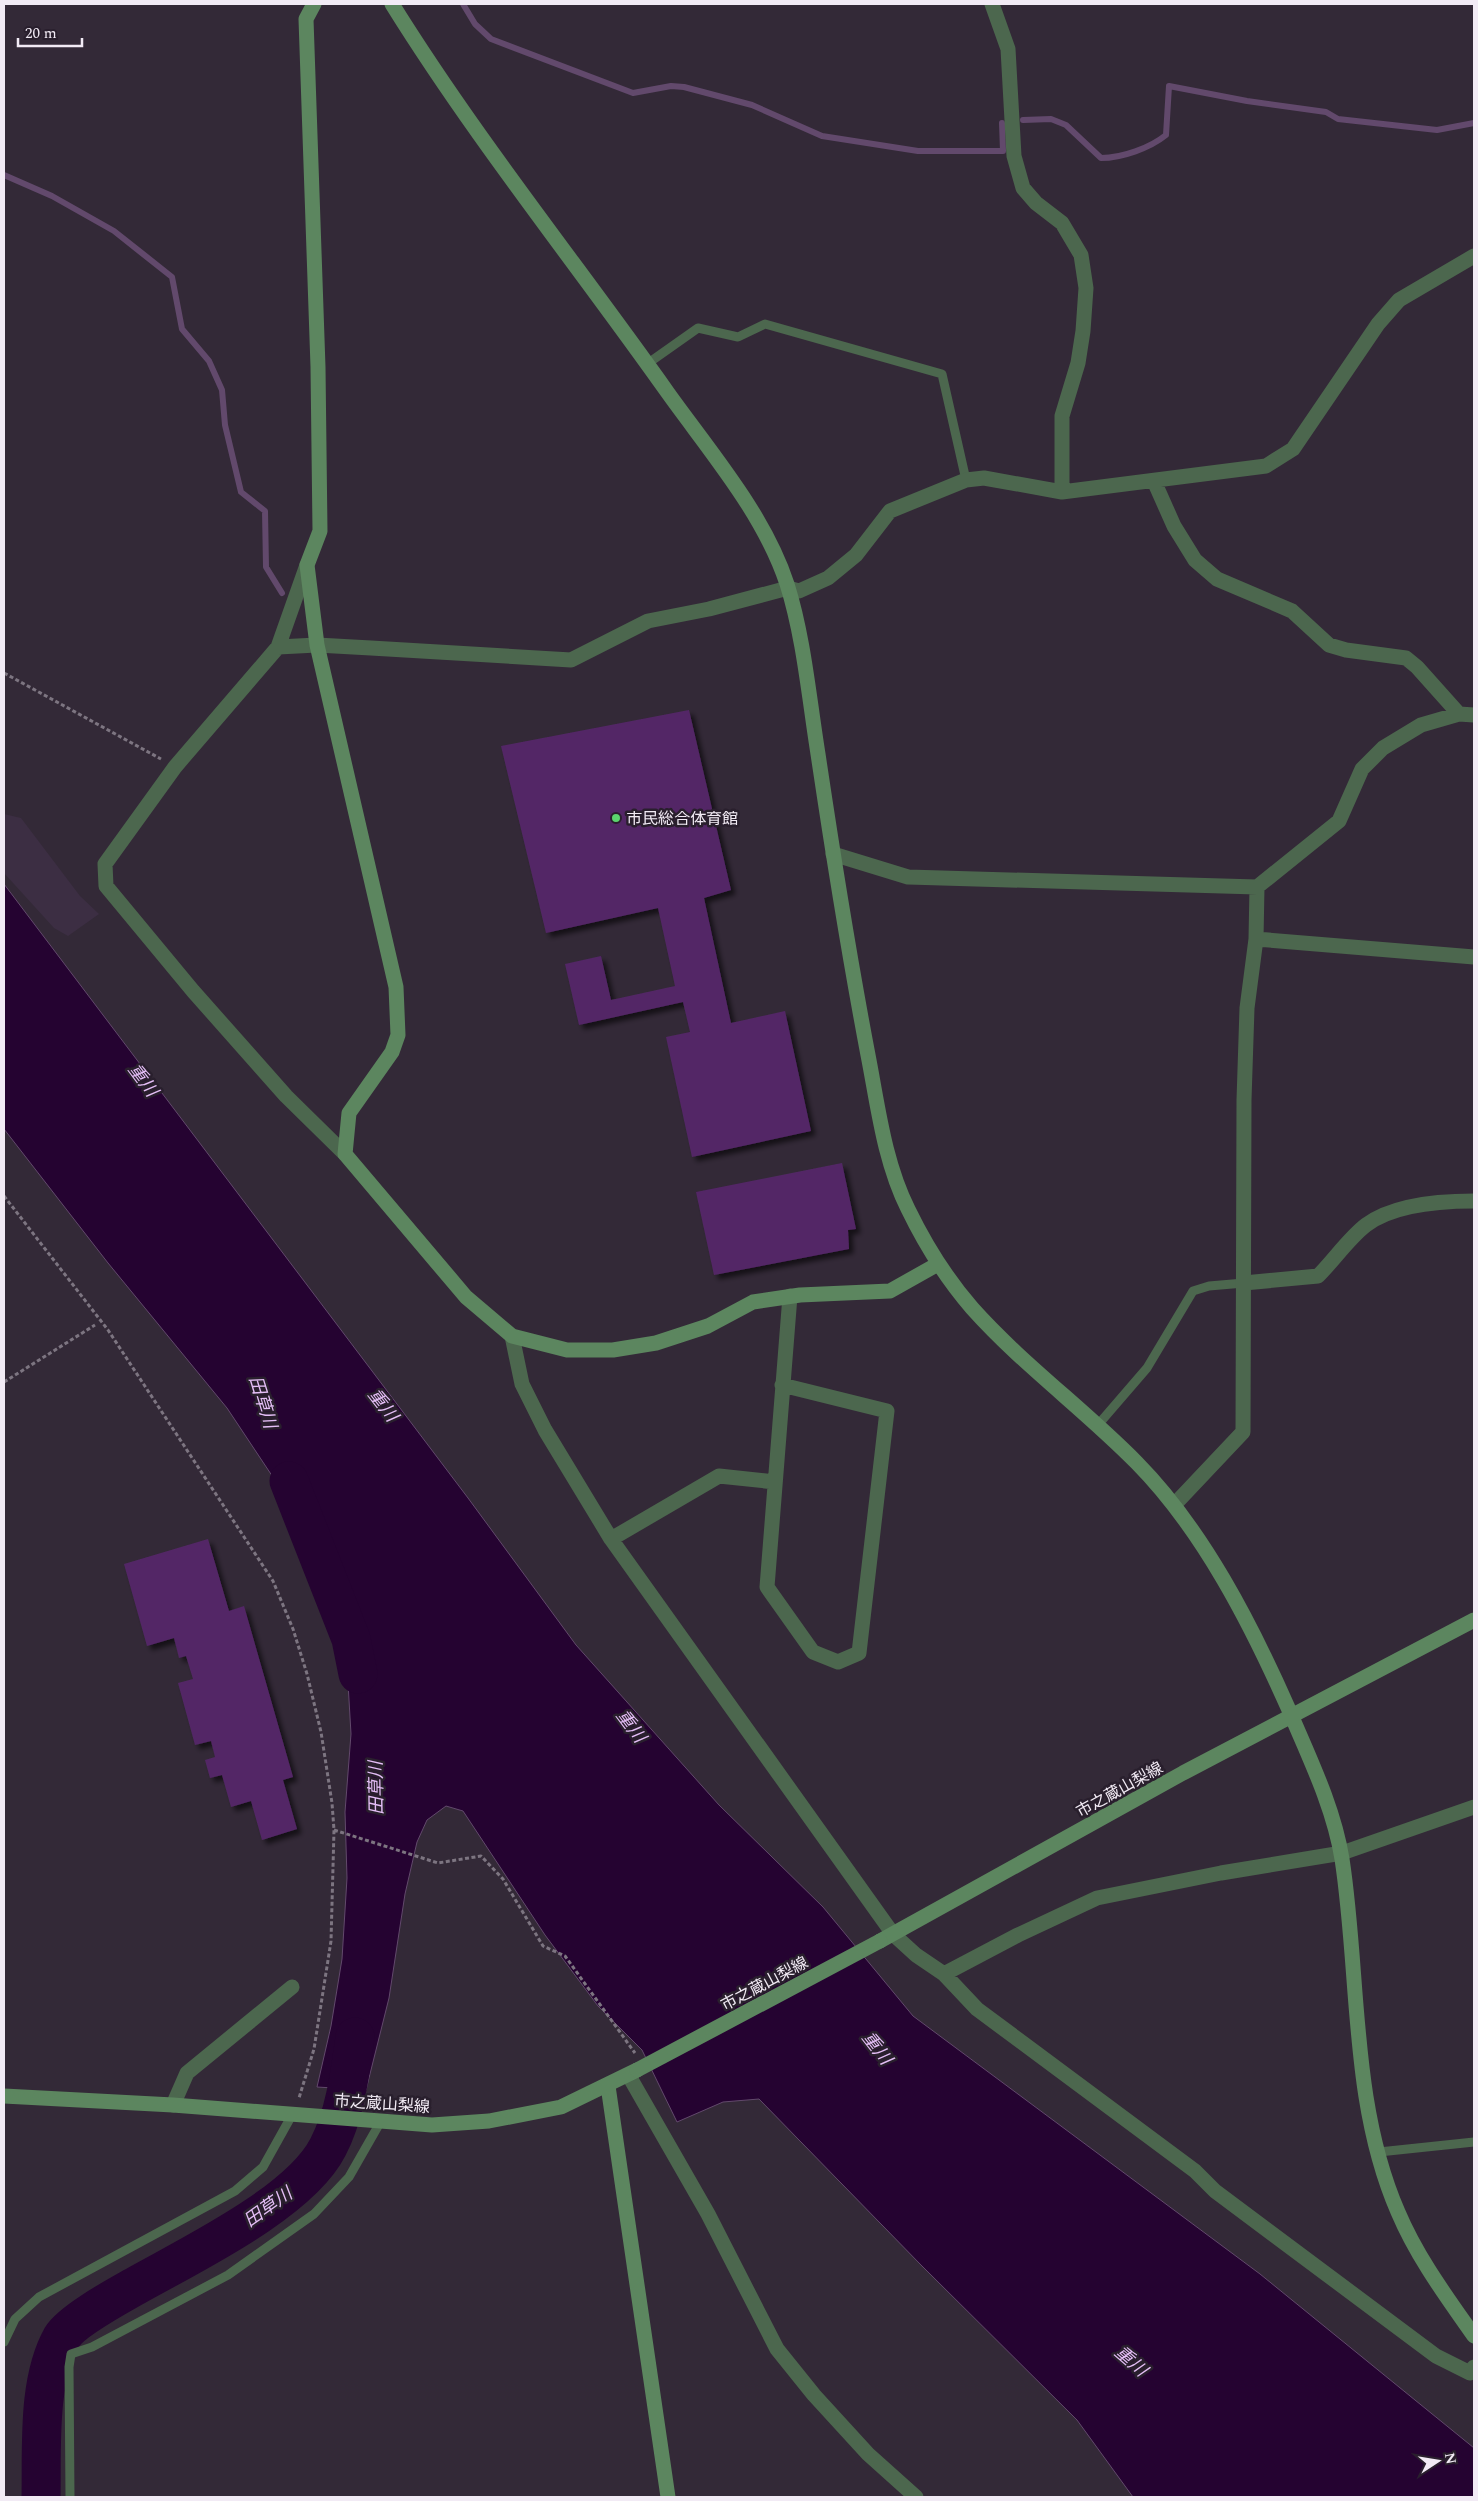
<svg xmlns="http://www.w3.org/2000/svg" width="1478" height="2501" viewBox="0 0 1478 2501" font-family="Spectral,'Noto Sans JP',serif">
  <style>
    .built { fill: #3c2e43 }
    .water { fill: #250331; stroke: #62496c }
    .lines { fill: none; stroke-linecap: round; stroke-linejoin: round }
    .stream { stroke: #62496c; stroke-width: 6 }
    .river { stroke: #250331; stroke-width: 39 }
    .building { fill: #532766; filter: url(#shadow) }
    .path { stroke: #7d7581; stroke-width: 3; stroke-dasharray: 4 2.5; stroke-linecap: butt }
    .lane { stroke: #4c674e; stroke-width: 9 }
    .street { stroke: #4c674e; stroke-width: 15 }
    .secondary { stroke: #5c865f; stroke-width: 15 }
    .secondary-bridge { stroke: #5c865f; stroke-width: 15 }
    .poi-dot { fill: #5bd56e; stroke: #291f2d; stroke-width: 2 }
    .labels { text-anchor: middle; stroke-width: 5; stroke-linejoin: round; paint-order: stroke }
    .poi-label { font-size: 16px; fill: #f2ebf5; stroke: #291f2d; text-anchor: start }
    .street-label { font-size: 16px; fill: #f2ebf5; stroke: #291f2d }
    .water-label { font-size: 18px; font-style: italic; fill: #e4bef6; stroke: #291f2d }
  </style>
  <defs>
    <filter id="shadow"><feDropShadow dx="4.5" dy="4.5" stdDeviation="2.5" flood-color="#0009"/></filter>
  </defs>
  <rect width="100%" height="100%" fill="#332937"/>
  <!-- built -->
  <path class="built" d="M 4,814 L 21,818 L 80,896 L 99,914 L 68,936 L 54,928 L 4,873 Z"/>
  <!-- water -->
  <path class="water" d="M 4,884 L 468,1498 L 576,1645 L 719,1805 L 823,1907 L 913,2016 L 1260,2274 L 1474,2448 L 1474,2497 L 1133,2497 L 1077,2420 L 922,2266 L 759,2099 L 723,2102 L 677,2122 L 642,2050 L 598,2006 L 545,1935 L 463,1811 L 446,1806 L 427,1820 L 417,1842 L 405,1894 L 389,1998 L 366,2090 L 317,2087 L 331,2026 L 342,1959 L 347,1878 L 345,1812 L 351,1734 L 342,1581 L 227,1408 L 108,1263 L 4,1129 Z"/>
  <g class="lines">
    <!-- stream -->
    <path class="stream" d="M 463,4 L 475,24 L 491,39 L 633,93 L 671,86 L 684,87 L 752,105 L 822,136 L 918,151 L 1003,151 L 1002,123
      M 1023,120 L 1051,119 L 1066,125 L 1101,158 C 1122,158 1150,148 1166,135 L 1169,86 L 1247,101 L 1326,112 L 1338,119 L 1437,130 L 1474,123
      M 4,175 L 52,196 L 114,231 L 172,277 L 182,329 L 209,361 L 222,390 L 225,425 L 241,492 L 265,511 L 266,567 L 282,593"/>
    <!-- river -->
    <path class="river" d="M 289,1481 L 351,1639 L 358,1674
      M 41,2497 C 42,2448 37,2381 62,2337 C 71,2322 114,2298 130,2289 C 186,2257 299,2204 328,2147 C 345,2115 350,2073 355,2037"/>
  </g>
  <!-- building -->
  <path class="building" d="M 689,710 L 731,890 L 704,898 L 731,1023 L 785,1011 L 811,1131 L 692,1157 L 666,1037 L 690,1032 L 683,1002 L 579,1025 L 565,964 L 601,956 L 611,1000 L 675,986 L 658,908 L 546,933 L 501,746 Z
    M 842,1163 L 856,1229 L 848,1230 L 849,1249 L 714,1275 L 696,1192 Z
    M 208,1539 L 229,1611 L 244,1606 L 293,1777 L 283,1780 L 297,1829 L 262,1840 L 251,1801 L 231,1807 L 222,1775 L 210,1778 L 205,1760 L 215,1757 L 211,1741 L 195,1745 L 178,1683 L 193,1679 L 186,1656 L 179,1658 L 174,1638 L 147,1646 L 124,1564 Z"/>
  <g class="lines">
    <!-- path -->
    <path class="path" d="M 4,673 L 161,759
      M 4,1196 L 108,1330 L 273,1581 L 293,1629 L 307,1674 L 321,1732 L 332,1803 L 334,1830 L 331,1941 L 314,2049 L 299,2098
      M 4,1382 L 95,1325
      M 334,1830 L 438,1863 L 481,1856 L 503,1879 L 543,1946 L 565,1956 L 635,2053"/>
    <!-- lane -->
    <path class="lane" d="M 647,364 L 698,328 L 738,337 L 765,324 L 942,374 L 966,480
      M 1097,1426 L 1147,1368 L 1193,1291 L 1209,1286 L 1244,1283
      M 1379,2152 L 1474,2142
      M 4,2342 L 15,2319 L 39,2297 L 235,2191 L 263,2167 L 292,2115
      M 70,2497 L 69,2367 L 71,2354 L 92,2347 L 228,2275 L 314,2214 L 349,2177 L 381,2121"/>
    <!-- street -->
    <path class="street" d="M 992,4 L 1008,49 L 1014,156 L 1023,188 L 1036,203 L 1062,223 L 1081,255 L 1086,288 L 1083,331 L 1078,363 L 1062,416 L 1062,492
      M 1154,481 L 1174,526 L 1195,560 L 1217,579 L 1292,611 L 1329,645 L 1346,650 L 1406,658 L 1417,667 L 1459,714 L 1474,715
      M 307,565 L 278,647 L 175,767 L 105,864 L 106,886 L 193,991 L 286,1096 L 345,1154
      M 278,647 L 317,645 L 371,648 L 571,660 L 648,621 L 709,609 L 788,588 L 799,591 L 828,578 L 856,555 L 890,511 L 966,480 L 984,478 L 1062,492 L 1266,466 L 1293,449 L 1378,324 L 1399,300 L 1474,256
      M 833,854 L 908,877 L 1257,887
      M 1256,939 L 1474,957
      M 1244,1283 L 1318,1276 C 1334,1260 1349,1238 1366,1225 C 1394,1204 1441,1201 1474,1201
      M 512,1336 L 522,1384 L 545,1430 L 611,1539 L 893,1934 L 916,1955 L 944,1974 L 977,2009 L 1195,2171 L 1215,2191 L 1436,2356 L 1470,2373 L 1474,2367
      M 782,1385 L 887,1411 L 859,1653 L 838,1662 L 813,1652 L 767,1587 L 790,1296
      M 1175,1504 L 1243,1432 L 1244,1100 L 1247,1008 L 1256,939 L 1257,887 L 1339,821 L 1362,769 L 1383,748 L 1421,725 L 1459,714
      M 611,1539 L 719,1476 L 775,1482
      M 944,1974 L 1018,1935 L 1097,1898 L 1221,1873 L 1342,1853 L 1474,1807
      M 629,2076 L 708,2214 L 777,2349 L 814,2395 L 868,2454 L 916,2497
      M 173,2105 L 187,2073 L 292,1987"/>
    <!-- secondary -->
    <path class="secondary" d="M 314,4 L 306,19 L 318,367 L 320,531 L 307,565 L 317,645 L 396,987 L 398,1035 L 392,1052 L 349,1113 L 345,1154 L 466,1297 L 512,1336 L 567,1350 L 613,1350 L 656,1343 L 708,1326 L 753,1302 L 800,1295 L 890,1291 L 938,1264
      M 392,4 C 476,139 576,263 668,393 C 711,453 764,514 787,584 C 804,638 809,698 818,754 C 833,855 849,955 868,1055 C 878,1106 884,1161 908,1209 C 925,1244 946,1278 972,1308 C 1023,1365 1084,1409 1137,1463 C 1203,1530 1251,1624 1289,1710 C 1309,1757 1334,1808 1342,1859 C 1360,1976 1350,2102 1398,2212 C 1417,2257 1446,2296 1474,2336
      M 880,1941 L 1183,1773 L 1474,1620
      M 608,2086 L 668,2497
      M 4,2096 L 173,2105 L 432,2125 L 489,2121 L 561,2107 L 637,2070"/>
    <!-- secondary-bridge -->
    <path class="secondary-bridge" d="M 637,2070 L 880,1941"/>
  </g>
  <!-- markers -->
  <circle class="poi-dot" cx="616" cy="818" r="5"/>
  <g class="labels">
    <!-- poi labels -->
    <g class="poi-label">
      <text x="626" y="824">市民総合体育館</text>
    </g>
    <!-- street labels -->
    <g class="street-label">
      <text transform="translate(1119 1789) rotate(-29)" y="6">市之蔵山梨線</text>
      <text transform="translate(764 1983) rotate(-28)" y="6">市之蔵山梨線</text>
      <text transform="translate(382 2103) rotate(4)" y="6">市之蔵山梨線</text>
    </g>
    <!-- water labels -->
    <g class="water-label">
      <text transform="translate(143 1080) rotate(53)" y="6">重川</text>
      <text transform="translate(263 1402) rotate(73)" y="6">田草川</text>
      <text transform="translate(383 1405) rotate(52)" y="6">重川</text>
      <text transform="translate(631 1726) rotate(53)" y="6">重川</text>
      <text transform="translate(376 1788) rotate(-91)" y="6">田草川</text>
      <text transform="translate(877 2048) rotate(52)" y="6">重川</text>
      <text transform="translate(268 2207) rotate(-35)" y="6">田草川</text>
      <text transform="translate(1131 2361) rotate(41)" y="6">重川</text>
    </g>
  </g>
  <!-- border -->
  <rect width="1478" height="2501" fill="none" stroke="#f2ebf5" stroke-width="10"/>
  <!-- north arrow -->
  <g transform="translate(1438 2461) rotate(78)" stroke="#291f2d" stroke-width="4" paint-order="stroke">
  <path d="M0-4L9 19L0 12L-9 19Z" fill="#f2ebf5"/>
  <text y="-8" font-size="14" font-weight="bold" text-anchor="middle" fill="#f2ebf5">N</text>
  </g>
  <!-- scale -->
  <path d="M18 38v8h64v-8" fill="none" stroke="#f2ebf5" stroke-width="2.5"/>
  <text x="25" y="38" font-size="15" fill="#f2ebf5" stroke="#291f2d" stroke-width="4" paint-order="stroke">20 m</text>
</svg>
